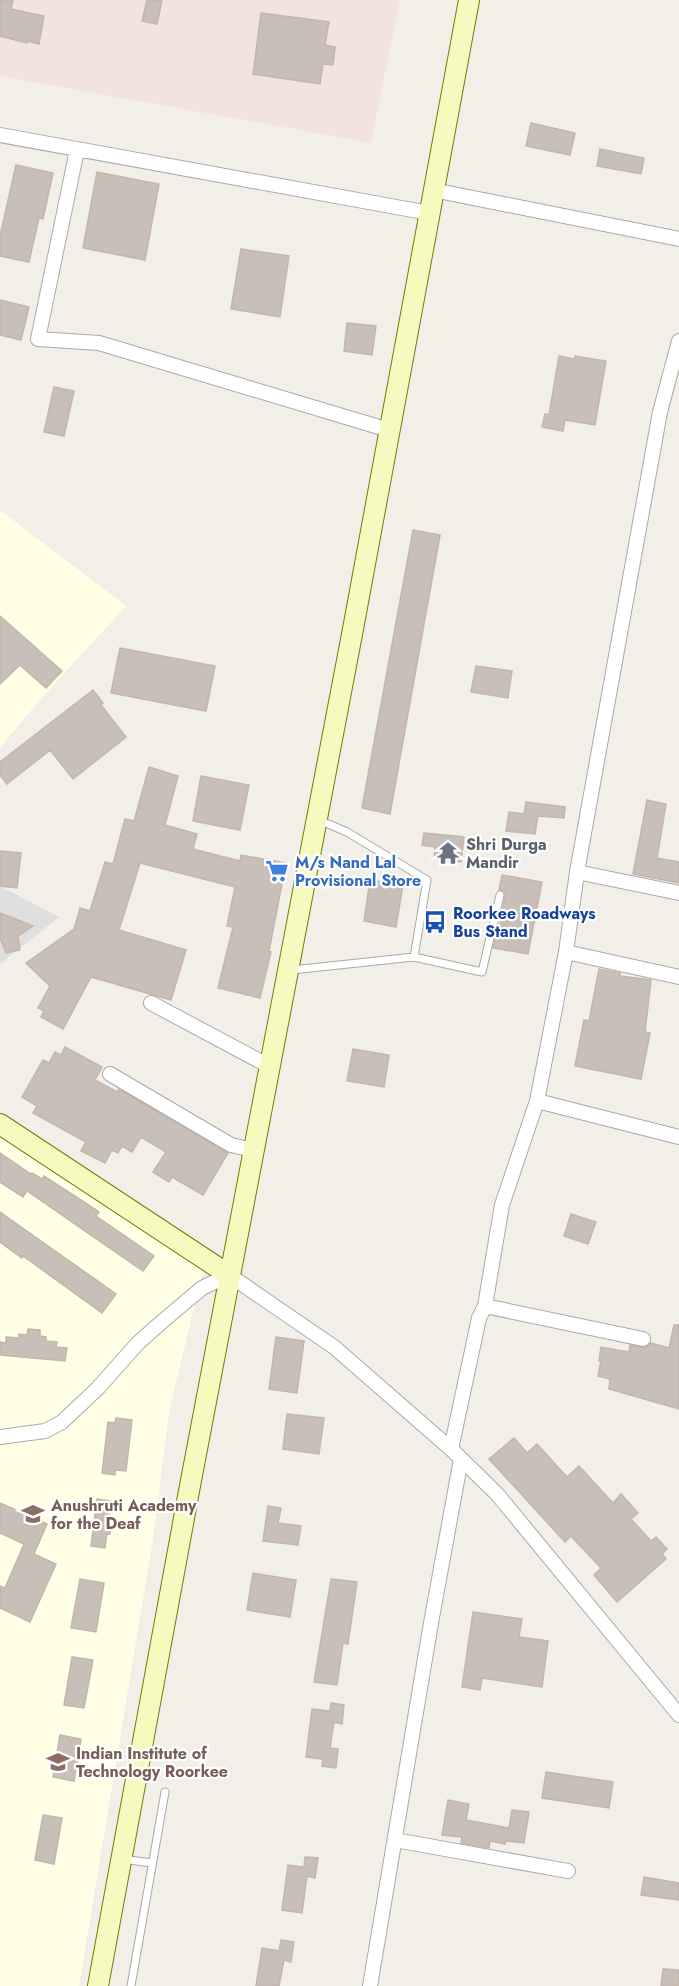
<svg xmlns="http://www.w3.org/2000/svg" width="679" height="1986" viewBox="0 0 679 1986" font-family="Jost,sans-serif">
  <style>
    .residential { fill: #e0dfdf }
    .education { fill: #ffffe5 }
    .military { fill: #f3e3dd }
    .building { fill: #c7bfb8; stroke: #c4b6ab; stroke-width: 1.5 }
    .lines { fill: none; stroke-linecap: round; stroke-linejoin: round }
    .lane-casing { stroke: #a9a9a9; stroke-width: 9 }
    .street-casing { stroke: #a9a9a9; stroke-width: 16 }
    .secondary-casing { stroke: #707d05; stroke-width: 22 }
    .lane { stroke: #fff; stroke-width: 7 }
    .street { stroke: #fff; stroke-width: 14 }
    .secondary { stroke: #f7fabf; stroke-width: 20 }
    .labels { text-anchor: middle; stroke-width: 4.5; stroke-linejoin: round; paint-order: stroke }
    .worship-label { font-size: 16px; font-weight: bold; fill: #5b616d; stroke: #fff; text-anchor: start }
    .shop-label { font-size: 16px; font-weight: bold; fill: #366cbe; stroke: #fff; text-anchor: start }
    .transit-label { font-size: 16px; font-weight: bold; fill: #164399; stroke: #fff; text-anchor: start }
    .education-label { font-size: 16px; font-weight: bold; fill: #785e54; stroke: #fff; text-anchor: start }
  </style>
  <rect width="100%" height="100%" fill="#f2efe9"/>
  <!-- residential -->
  <path class="residential" d="M 0,886 L 59,917 L 0,964 Z"/>
  <!-- education -->
  <path class="education" d="M 0,510 L 126,606 L 39,701 L 0,748 Z
    M 0,1124 L 208,1250 L 169,1412 L 153,1539 L 79,1986 L 0,1986 Z"/>
  <!-- military -->
  <path class="military" d="M 0,0 L 400,0 L 371,143 L 0,76 Z"/>
  <!-- building -->
  <path class="building" d="M 0,0 L 13,0 L 11,9 L 44,16 L 39,44 L 27,41 L 27,43 L 0,36 Z
    M 147,0 L 162,0 L 157,24 L 142,21 Z
    M 261,13 L 329,22 L 325,45 L 335,47 L 333,65 L 323,64 L 320,84 L 253,74 Z
    M 531,123 L 575,133 L 570,155 L 526,146 Z
    M 600,149 L 644,158 L 641,174 L 597,166 Z
    M 16,165 L 53,173 L 43,219 L 39,218 L 29,262 L 0,256 L 0,236 Z
    M 97,172 L 159,184 L 145,260 L 83,248 Z
    M 241,249 L 289,256 L 280,317 L 231,309 Z
    M 0,300 L 29,307 L 21,340 L 0,335 Z
    M 347,323 L 376,326 L 372,355 L 344,351 Z
    M 559,356 L 574,359 L 575,356 L 606,361 L 595,425 L 565,420 L 563,431 L 542,427 L 545,414 L 549,415 Z
    M 54,387 L 74,391 L 64,436 L 44,432 Z
    M 413,530 L 440,535 L 390,814 L 362,808 Z
    M 0,616 L 62,671 L 46,688 L 20,665 L 0,684 Z
    M 120,648 L 215,666 L 206,711 L 111,693 Z
    M 476,666 L 512,671 L 508,698 L 471,692 Z
    M 93,690 L 103,703 L 101,705 L 126,737 L 73,779 L 50,750 L 7,784 L 0,775 L 0,762 Z
    M 149,767 L 178,776 L 165,825 L 197,834 L 193,849 L 240,861 L 241,855 L 286,863 L 269,951 L 271,952 L 260,998 L 218,988 L 233,927 L 227,926 L 235,887 L 140,863 L 119,930 L 186,950 L 171,1000 L 91,977 L 63,1029 L 41,1017 L 44,1011 L 38,1008 L 50,986 L 26,963 L 74,929 L 80,908 L 90,911 L 105,862 L 113,864 L 125,819 L 134,821 Z
    M 201,776 L 249,785 L 240,830 L 193,821 Z
    M 647,800 L 666,804 L 657,858 L 679,862 L 679,883 L 633,874 Z
    M 526,802 L 565,807 L 564,818 L 538,816 L 535,834 L 506,831 L 509,812 L 524,814 Z
    M 424,833 L 464,837 L 461,862 L 434,859 L 435,847 L 422,845 Z
    M 0,851 L 21,853 L 17,888 L 0,886 Z
    M 502,875 L 542,882 L 528,954 L 493,948 L 496,936 L 498,936 L 505,896 L 505,892 L 499,890 Z
    M 370,880 L 403,885 L 396,927 L 364,921 Z
    M 0,913 L 33,926 L 18,936 L 20,950 L 6,953 L 0,938 Z
    M 599,969 L 620,973 L 620,976 L 651,980 L 645,1032 L 650,1033 L 641,1079 L 575,1066 L 584,1020 L 589,1021 Z
    M 65,1047 L 102,1067 L 95,1080 L 117,1092 L 119,1089 L 228,1153 L 203,1195 L 172,1177 L 169,1182 L 153,1172 L 166,1152 L 141,1137 L 132,1152 L 122,1146 L 118,1153 L 112,1150 L 105,1163 L 81,1151 L 86,1142 L 33,1113 L 37,1106 L 22,1097 L 43,1060 L 49,1063 L 55,1052 L 61,1055 Z
    M 353,1049 L 389,1055 L 384,1087 L 347,1081 Z
    M 0,1153 L 31,1174 L 32,1173 L 42,1179 L 44,1176 L 84,1202 L 99,1212 L 96,1216 L 154,1256 L 143,1271 L 27,1191 L 23,1197 L 0,1182 Z
    M 0,1212 L 116,1294 L 102,1313 L 23,1256 L 22,1258 L 0,1242 Z
    M 571,1214 L 596,1222 L 588,1244 L 564,1236 Z
    M 674,1325 L 679,1325 L 679,1409 L 609,1389 L 610,1379 L 598,1376 L 601,1361 L 599,1361 L 601,1347 L 629,1352 L 630,1345 L 645,1348 L 651,1343 L 669,1348 Z
    M 28,1329 L 40,1330 L 40,1336 L 46,1337 L 46,1341 L 57,1342 L 56,1347 L 67,1348 L 65,1361 L 0,1355 L 0,1342 L 6,1343 L 6,1337 L 19,1338 L 19,1334 L 27,1335 Z
    M 276,1337 L 304,1341 L 297,1393 L 269,1389 Z
    M 287,1414 L 324,1418 L 319,1454 L 283,1449 Z
    M 116,1418 L 132,1420 L 126,1471 L 115,1470 L 115,1475 L 102,1473 L 108,1422 L 115,1423 Z
    M 514,1438 L 527,1453 L 537,1444 L 567,1477 L 579,1466 L 613,1503 L 621,1494 L 638,1513 L 631,1519 L 651,1541 L 656,1537 L 667,1549 L 662,1554 L 666,1559 L 617,1602 L 594,1575 L 601,1568 L 571,1536 L 565,1542 L 489,1459 Z
    M 97,1499 L 110,1501 L 109,1515 L 112,1516 L 110,1534 L 107,1533 L 105,1548 L 91,1546 Z
    M 0,1503 L 47,1524 L 34,1554 L 56,1564 L 30,1622 L 0,1608 L 0,1586 L 5,1588 L 24,1544 L 0,1533 Z
    M 268,1506 L 281,1508 L 278,1523 L 301,1526 L 298,1545 L 263,1541 Z
    M 253,1573 L 296,1580 L 290,1617 L 247,1610 Z
    M 80,1579 L 104,1583 L 96,1632 L 71,1628 Z
    M 331,1579 L 357,1582 L 348,1644 L 343,1643 L 337,1685 L 314,1682 Z
    M 473,1612 L 522,1619 L 519,1637 L 548,1641 L 542,1687 L 482,1678 L 480,1690 L 462,1687 Z
    M 72,1657 L 93,1660 L 84,1708 L 64,1705 Z
    M 331,1703 L 344,1705 L 342,1724 L 334,1722 L 330,1748 L 338,1749 L 336,1768 L 322,1766 L 323,1759 L 306,1757 L 312,1709 L 330,1711 Z
    M 60,1735 L 81,1739 L 74,1781 L 53,1777 Z
    M 546,1772 L 613,1782 L 609,1808 L 542,1798 Z
    M 448,1800 L 469,1804 L 466,1820 L 509,1828 L 512,1810 L 529,1812 L 524,1843 L 506,1841 L 505,1844 L 490,1841 L 489,1848 L 461,1843 L 462,1837 L 442,1835 Z
    M 43,1815 L 62,1818 L 54,1864 L 35,1860 Z
    M 305,1857 L 318,1858 L 315,1878 L 307,1876 L 302,1913 L 282,1910 L 288,1865 L 304,1867 Z
    M 644,1877 L 679,1883 L 679,1900 L 641,1895 Z
    M 281,1940 L 294,1942 L 291,1962 L 284,1960 L 279,1986 L 256,1986 L 262,1948 L 279,1951 Z
    M 663,1969 L 679,1970 L 679,1986 L 661,1986 Z"/>
  <g class="lines">
    <!-- lane casing -->
    <g class="lane-casing">
      <path id="lane" d="M 319,820 L 347,832 L 427,880 L 414,957 L 482,972 L 500,895
        M 292,970 L 414,957
        M 122,1859 L 152,1863
        M 131,1986 L 165,1792"/>
    </g>
    <!-- street casing -->
    <g class="street-casing">
      <path id="street" d="M 0,135 L 429,213
        M 77,150 L 38,339 L 99,343 L 389,430
        M 433,190 L 679,239
        M 577,872 L 679,893
        M 566,952 L 679,977
        M 151,1003 L 269,1066
        M 110,1074 L 231,1145 L 253,1150
        M 537,1101 L 679,1137
        M 485,1306 L 643,1339
        M 0,1437 L 45,1431 L 62,1422 L 98,1388 L 138,1343 L 164,1320 L 202,1288 L 229,1275 L 334,1347 L 451,1449 L 497,1494 L 679,1715
        M 451,1449 L 479,1318 L 485,1306 L 502,1205 L 537,1101 L 566,952 L 577,872 L 660,412 L 679,341
        M 395,1840 L 568,1871
        M 370,1986 L 431,1623 L 461,1459"/>
    </g>
    <!-- secondary casing -->
    <g class="secondary-casing">
      <path id="secondary" d="M 0,1124 L 229,1275
        M 98,1986 L 189,1491 L 353,629 L 469,0"/>
    </g>
    <!-- lane -->
    <use href="#lane" class="lane"/>
    <!-- street -->
    <use href="#street" class="street"/>
    <!-- secondary -->
    <use href="#secondary" class="secondary"/>
  </g>
  <!-- icons -->
  <defs>
    <g id="temple-bare" transform="scale(1.8)"><path d="M0-6L5-2H3V0L6.5 2.5H4V6H1.5V3h-3V6H-4V2.5H-6.5L-3 0V-2H-5Z" fill="#6b7280" stroke="#fff" stroke-width="2.5" paint-order="stroke"/></g>
    <g id="supermarket-bare" transform="scale(1.8)"><path d="M-6-5.5h2.5l.6 2H6L4.5 2H-2.5L-4.4-4H-6ZM-1.5 3.2a1.3 1.3 0 1 0 .1 0ZM3 3.2a1.3 1.3 0 1 0 .1 0Z" fill="#3f7fe0" stroke="#fff" stroke-width="2.5" paint-order="stroke"/></g>
    <g id="bus-bare" transform="scale(1.8)"><path d="M-5-6H5V4H4V6H2V4H-2V6H-4V4H-5ZM-3.5-4V0h7V-4ZM-3.5 1.2v1.5H-2V1.2ZM2 1.2v1.5H3.5V1.2Z" fill="#1a4fb4" stroke="#fff" stroke-width="2.5" paint-order="stroke"/></g>
    <g id="university-bare" transform="scale(1.8)"><path d="M0-5L7-2L0 1L-7-2ZM-4 1L0 2.5L4 1V4Q0 6-4 4Z" fill="#8d6e63" stroke="#fff" stroke-width="2.5" paint-order="stroke"/></g>
  </defs>
  <g fill-rule="evenodd">
    <use href="#temple-bare" x="448" y="853"/>
    <use href="#supermarket-bare" x="277" y="871"/>
    <use href="#bus-bare" x="435" y="922"/>
    <use href="#university-bare" x="33" y="1514"/>
    <use href="#university-bare" x="58" y="1762"/>
  </g>
  <g class="labels">
    <!-- worship labels -->
    <g class="worship-label">
      <text x="466" y="850">Shri Durga<tspan x="466" dy="18">Mandir</tspan></text>
    </g>
    <!-- shop labels -->
    <g class="shop-label">
      <text x="295" y="868">M/s Nand Lal<tspan x="295" dy="18">Provisional Store</tspan></text>
    </g>
    <!-- transit labels -->
    <g class="transit-label">
      <text x="453" y="919">Roorkee Roadways<tspan x="453" dy="18">Bus Stand</tspan></text>
    </g>
    <!-- education labels -->
    <g class="education-label">
      <text x="51" y="1511">Anushruti Academy<tspan x="51" dy="18">for the Deaf</tspan></text>
      <text x="76" y="1759">Indian Institute of<tspan x="76" dy="18">Technology Roorkee</tspan></text>
    </g>
  </g>
</svg>
